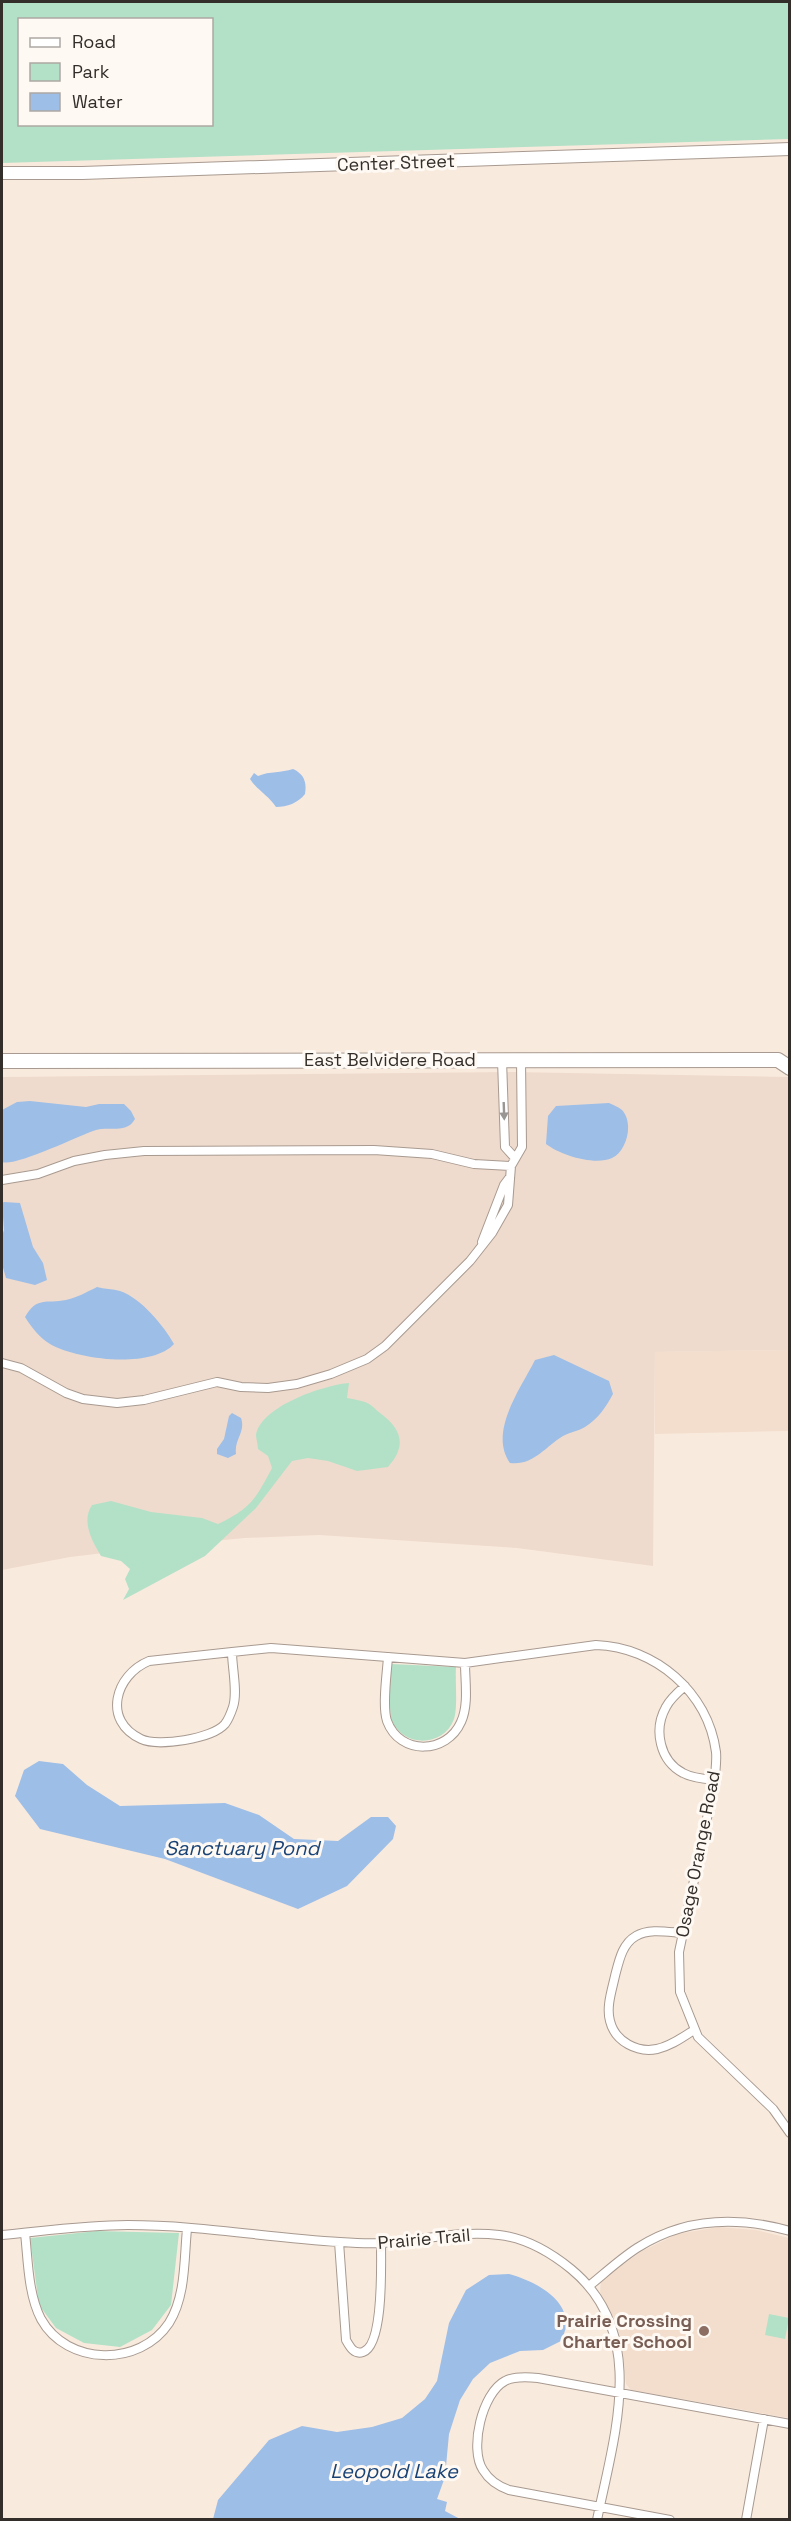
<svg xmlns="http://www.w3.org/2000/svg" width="791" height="2521" viewBox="0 0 791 2521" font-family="'Space Grotesk',sans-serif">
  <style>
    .built { fill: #f3decd }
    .medical { fill: #efdbcd }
    .green { fill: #b3e1c7; fill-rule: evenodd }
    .water { fill: #9dbee7 }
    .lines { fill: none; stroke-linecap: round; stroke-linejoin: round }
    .street-casing { stroke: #a89a90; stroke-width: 10 }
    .secondary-casing { stroke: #a89a90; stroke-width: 14 }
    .primary-casing { stroke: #a89a90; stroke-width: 16 }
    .street { stroke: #fff; stroke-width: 8 }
    .secondary { stroke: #fff; stroke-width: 12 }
    .primary { stroke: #fff; stroke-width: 14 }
    .oneway { fill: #999694 }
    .education-dot { fill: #8d6e63; stroke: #fff9f4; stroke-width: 2 }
    .labels { text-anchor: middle; stroke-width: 6; stroke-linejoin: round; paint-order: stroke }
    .street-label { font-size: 18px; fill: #332e29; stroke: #fff9f4 }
    .education-label { font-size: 18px; font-weight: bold; fill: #785e54; stroke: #fff9f4; text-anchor: end }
    .water-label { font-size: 20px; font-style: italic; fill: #194376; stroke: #fff9f4 }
  </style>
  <rect width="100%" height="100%" fill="#f9eade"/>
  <!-- built -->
  <path class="built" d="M 789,1350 L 789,1431 L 655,1434 L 655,1352 Z
    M 719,2227 L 756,2230 L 789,2238 L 789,2418 L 631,2390 L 626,2384 L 622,2343 L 615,2320 L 600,2292 L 601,2280 L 642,2251 L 663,2241 L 677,2234 Z"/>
  <!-- medical -->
  <path class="medical" d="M 514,1072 L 789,1077 L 789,1350 L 655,1352 L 653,1566 L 517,1548 L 319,1535 L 245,1538 L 172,1545 L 70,1557 L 2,1570 L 2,1077 Z"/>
  <!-- green -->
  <path class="green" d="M 2,2 L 789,2 L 789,139 L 2,163 ZM 20,20 L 212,20 L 212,124 L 20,124 Z
    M 349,1383 L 347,1398 C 353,1399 359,1400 365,1402 C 371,1404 375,1409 380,1413 C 402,1429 407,1446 388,1467 L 357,1471 L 328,1461 L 308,1458 L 292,1461 L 256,1508 L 205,1556 L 123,1600 L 129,1589 L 125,1579 L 130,1569 L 121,1561 L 101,1556 C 92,1541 81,1521 92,1505 L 111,1501 L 151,1512 L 202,1518 L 218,1524 C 251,1508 255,1500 272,1468 L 268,1456 L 258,1449 C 258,1445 256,1438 256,1435 C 261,1406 324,1385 349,1383 Z
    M 391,1664 L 456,1667 C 455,1681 458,1707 454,1719 C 444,1747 404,1748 392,1721 C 388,1709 391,1678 391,1664 Z
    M 97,2231 L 179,2233 L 171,2305 L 152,2330 L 120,2347 L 84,2343 L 56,2328 L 39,2305 L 30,2238 Z
    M 769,2314 L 789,2318 L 785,2339 L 765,2335 Z"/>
  <!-- water -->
  <path class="water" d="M 293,769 C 304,774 307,782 305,794 C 298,803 287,807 276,807 C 269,796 257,790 250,779 L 254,773 L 258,776 C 270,771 281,773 293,769 Z
    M 30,1101 L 86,1107 L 99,1104 L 124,1104 L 131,1111 L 135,1119 C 126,1135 109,1125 93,1131 C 76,1137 15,1167 2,1162 L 2,1110 L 17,1102 Z
    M 609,1103 C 613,1105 619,1107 622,1110 C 634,1123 627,1151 612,1158 C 595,1166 560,1155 546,1144 L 548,1116 L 556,1106 Z
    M 4,1202 L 20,1203 L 33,1247 L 43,1263 L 47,1280 L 35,1285 L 6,1278 L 2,1264 L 2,1236 L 4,1230 L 2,1203 Z
    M 97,1287 C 104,1289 113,1289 120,1291 C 141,1298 164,1326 174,1344 C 151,1369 78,1360 50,1344 C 40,1338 31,1327 25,1317 C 37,1296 46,1304 66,1300 C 76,1298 87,1292 97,1287 Z
    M 554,1355 L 609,1381 L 613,1394 C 606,1407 598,1419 585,1427 C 579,1431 570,1432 563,1436 C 545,1447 533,1466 510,1463 C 488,1432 521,1388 535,1360 Z
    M 232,1413 L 241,1418 C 246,1432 234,1439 236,1454 L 228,1458 L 217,1454 L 217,1449 L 224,1439 L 229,1416 Z
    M 39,1761 L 63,1764 L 87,1785 L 120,1806 L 225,1803 L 259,1815 L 294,1839 L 338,1841 L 371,1817 L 388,1817 L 396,1826 L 393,1839 L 347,1886 L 298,1909 L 165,1859 L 40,1829 L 15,1796 L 24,1770 Z
    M 509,2274 C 531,2280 569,2297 566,2327 C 565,2331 563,2337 561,2341 L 543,2350 L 520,2351 L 490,2363 L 473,2379 L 460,2400 L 449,2434 L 445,2477 L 437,2499 L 447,2502 L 445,2511 L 460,2519 L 213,2519 L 218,2500 L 269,2440 L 302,2426 L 337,2432 L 372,2427 L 402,2418 L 425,2399 L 437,2381 L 449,2323 L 466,2290 L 489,2275 Z"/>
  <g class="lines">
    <!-- street casing -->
    <g class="street-casing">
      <path id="street" d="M 502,1060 L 505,1147 L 515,1158
        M 2,1180 L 38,1174 L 74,1161 L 105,1155 L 144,1151 L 374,1150 L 432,1154 L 474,1164 L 511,1166
        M 482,1242 L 504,1185 L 510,1177
        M 2,1363 L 21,1368 L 66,1393 L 83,1399 L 117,1403 L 144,1400 L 217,1382 L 241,1387 L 268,1388 L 297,1384 L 331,1374 L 367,1359 L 385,1346 L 470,1261 L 492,1233 L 508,1205 L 511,1166 L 522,1147 L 521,1060
        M 232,1652 L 271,1648 L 465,1663 L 596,1645 C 655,1647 708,1692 716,1752 C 717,1761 715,1771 715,1780 L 679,1952 L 680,1992 L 698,2037 L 773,2109 L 790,2133
        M 232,1652 C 232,1668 238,1692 233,1707 C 231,1713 228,1720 225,1724 C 212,1739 158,1747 141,1739 C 102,1721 115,1675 149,1661 Z
        M 388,1657 C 387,1673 382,1706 387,1721 C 400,1756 447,1754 461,1722 C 469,1705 465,1681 465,1663
        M 685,1686 C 678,1692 670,1699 666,1707 C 653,1730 660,1761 683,1773 C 692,1778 705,1779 715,1780
        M 682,1933 C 668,1932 649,1928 636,1936 C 622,1944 619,1961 615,1976 C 612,1990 606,2007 610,2021 C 615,2042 638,2053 657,2049 C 671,2046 683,2037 694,2030
        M 25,2233 C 28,2260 28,2294 41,2319 C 67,2366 140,2367 169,2323 C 186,2296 184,2259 187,2229
        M 2,2235 C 44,2231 85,2225 128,2225 C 199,2225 270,2238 340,2242 C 354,2243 368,2244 381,2243 C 420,2241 459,2230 499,2235 C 526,2238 550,2252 571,2269 C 649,2333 614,2436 597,2520
        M 339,2242 L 346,2340 C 350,2347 354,2355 363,2352 C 384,2345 381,2263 381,2243
        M 589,2286 C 605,2273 620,2259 637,2248 C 684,2218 737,2216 790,2231
        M 670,2520 L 509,2490 C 498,2486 489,2480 483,2470 C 469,2449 482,2393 505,2381 C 514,2376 528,2377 538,2378 L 790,2424
        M 746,2520 L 764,2419"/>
    </g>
    <!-- secondary casing -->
    <g class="secondary-casing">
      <path id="secondary" d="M 2,173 L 82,173 L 790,149"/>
    </g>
    <!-- primary casing -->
    <g class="primary-casing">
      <path id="primary" d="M 2,1061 L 778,1060 L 790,1068"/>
    </g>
    <!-- street -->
    <use href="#street" class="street"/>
    <!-- secondary -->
    <use href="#secondary" class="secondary"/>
    <!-- primary -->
    <use href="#primary" class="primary"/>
  </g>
  <!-- one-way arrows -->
  <defs><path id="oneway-solid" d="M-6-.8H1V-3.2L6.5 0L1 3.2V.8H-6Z" transform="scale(1.5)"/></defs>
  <use class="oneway" href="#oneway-solid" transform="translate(504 1111) rotate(88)"/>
  <!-- markers -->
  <circle class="education-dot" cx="704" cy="2331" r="6"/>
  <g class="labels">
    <!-- street labels -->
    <g class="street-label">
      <text transform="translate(396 163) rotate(-2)" y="6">Center Street</text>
      <text x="390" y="1066">East Belvidere Road</text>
      <text transform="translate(698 1854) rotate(-79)" y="6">Osage Orange Road</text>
      <text transform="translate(424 2239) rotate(-5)" y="6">Prairie Trail</text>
    </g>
    <!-- education labels -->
    <g class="education-label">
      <text x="692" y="2327">Prairie Crossing<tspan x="692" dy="21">Charter School</tspan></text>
    </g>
    <!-- water labels -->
    <g class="water-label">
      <text x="242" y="1855">Sanctuary Pond</text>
      <text x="394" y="2478">Leopold Lake</text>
    </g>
  </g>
  <!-- border -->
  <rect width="791" height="2521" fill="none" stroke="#332e29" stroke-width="6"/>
  <!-- legend -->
  <rect x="18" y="18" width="195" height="108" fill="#fff9f4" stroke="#ada8a3" stroke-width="1.5"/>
  <rect x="30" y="38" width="30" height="9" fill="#ffffff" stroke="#ada8a3" stroke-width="1.5"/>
  <text x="72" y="48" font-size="18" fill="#332e29">Road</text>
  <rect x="30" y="63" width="30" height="18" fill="#b3e1c7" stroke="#ada8a3" stroke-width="1.5"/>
  <text x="72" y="78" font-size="18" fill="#332e29">Park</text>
  <rect x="30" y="93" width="30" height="18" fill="#9dbee7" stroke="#ada8a3" stroke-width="1.5"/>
  <text x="72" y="108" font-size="18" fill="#332e29">Water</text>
</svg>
